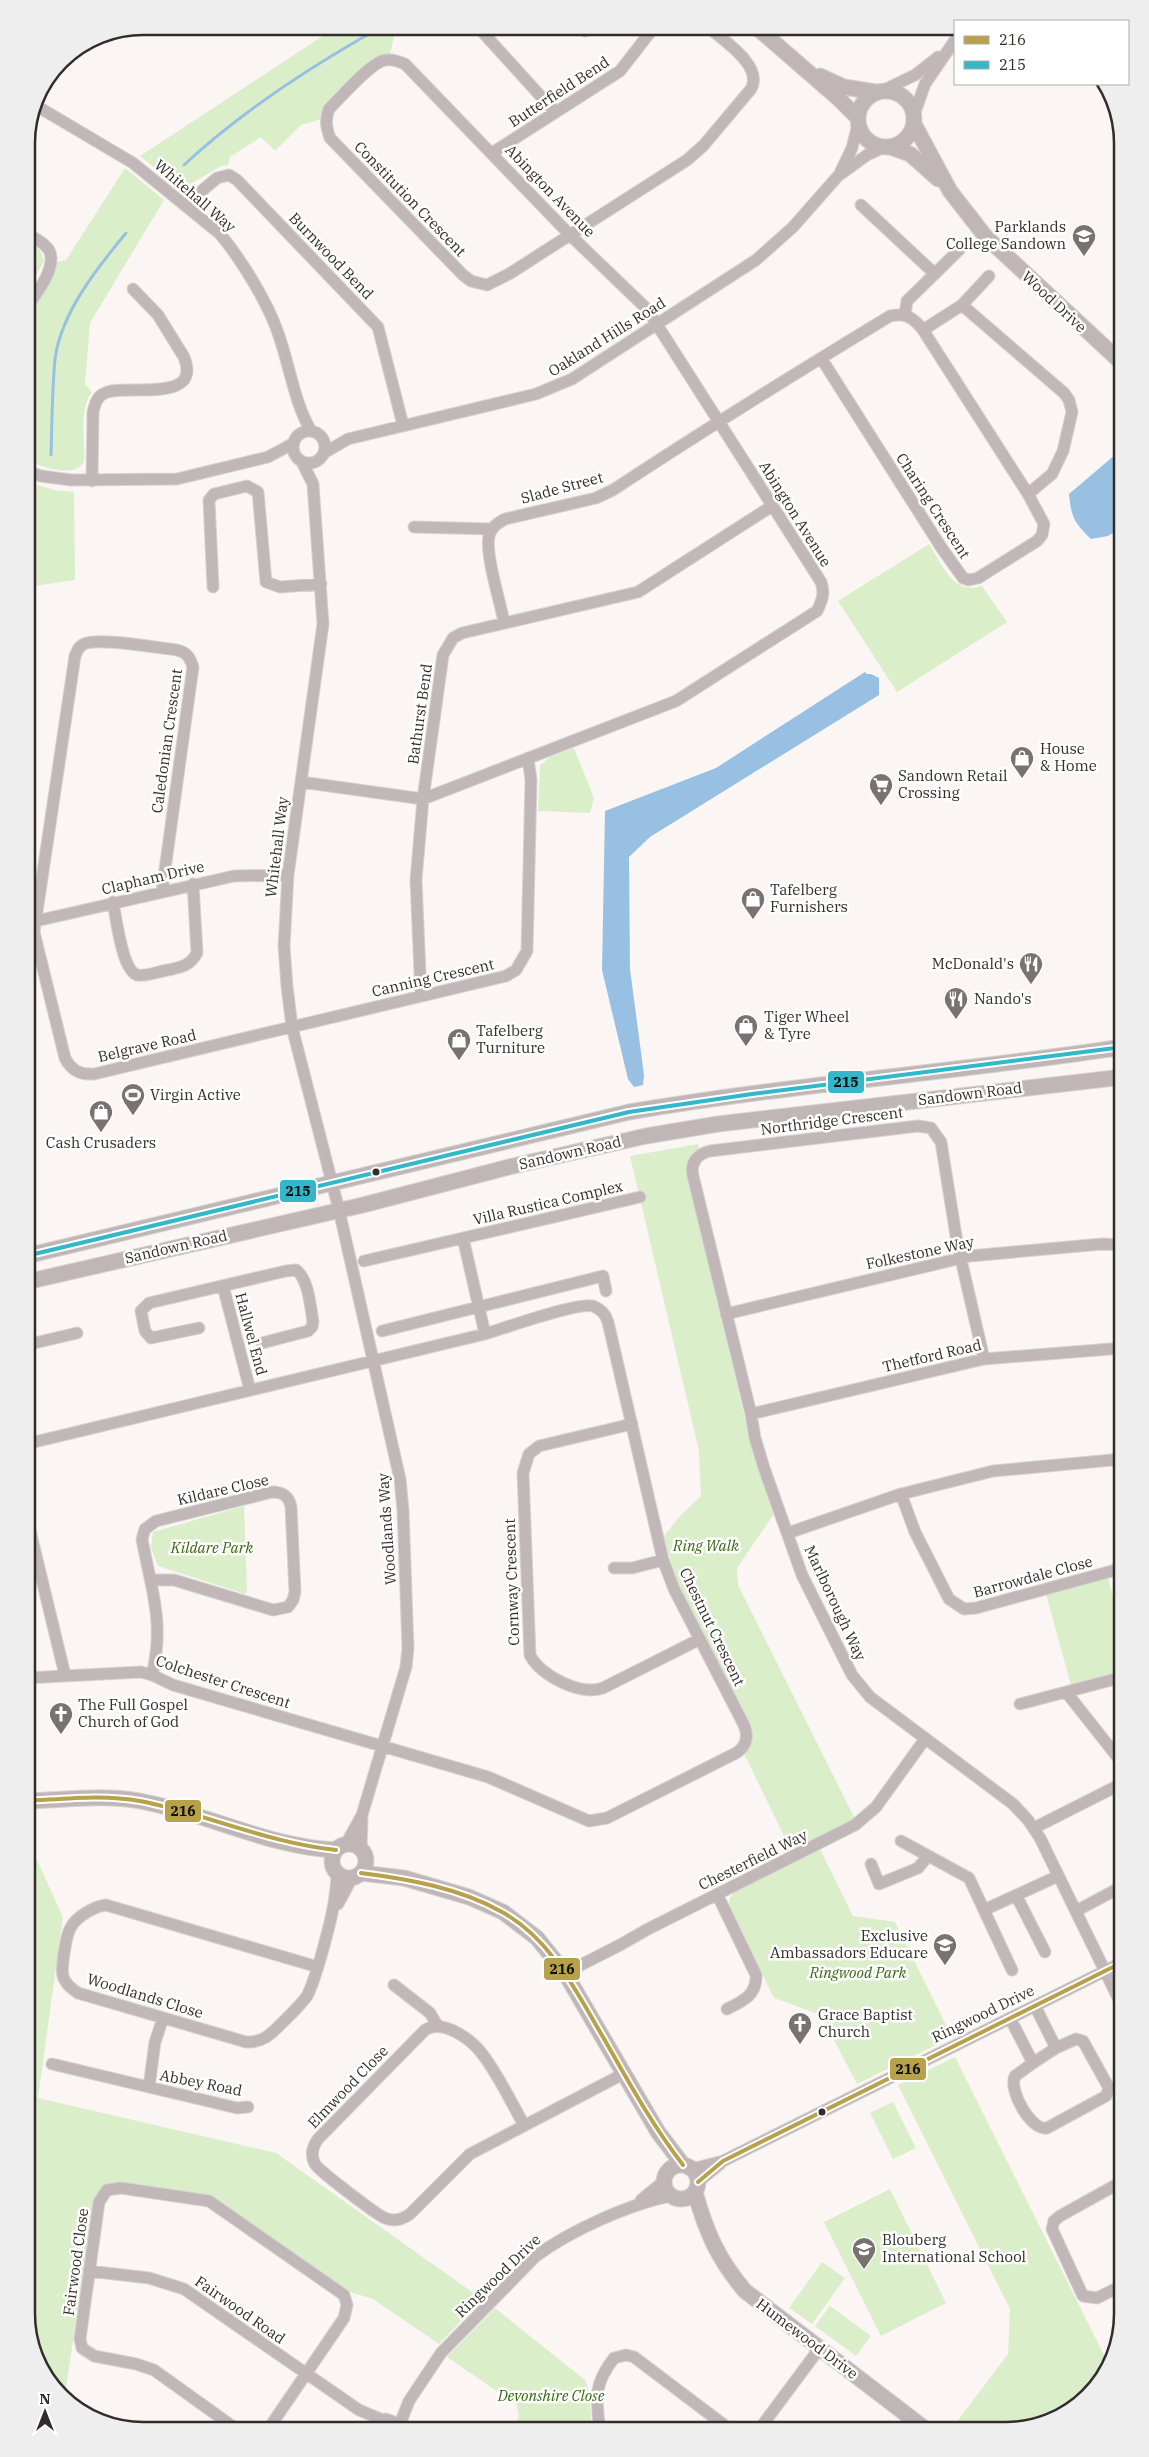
<svg xmlns="http://www.w3.org/2000/svg" width="1149" height="2457" viewBox="0 0 1149 2457" font-family="'IBM Plex Serif',serif">
  <style>
    .green { fill: #daeeca }
    .water { fill: #97c0e2 }
    .lines { fill: none; stroke-linecap: round; stroke-linejoin: round }
    .stream { stroke: #97c0e2; stroke-width: 3 }
    .street-casing { stroke: #d6d3d1; stroke-width: 13 }
    .secondary-casing { stroke: #d6d3d1; stroke-width: 17 }
    .street { stroke: #c2b7b8; stroke-width: 11 }
    .secondary { stroke: #c0b6b8; stroke-width: 15 }
    .bus-1-casing { stroke: #fff; stroke-width: 8 }
    .bus-2-casing { stroke: #fff; stroke-width: 8 }
    .bus-1 { stroke: #b7a14a; stroke-width: 4 }
    .bus-2 { stroke: #32b8c9; stroke-width: 4 }
    .bus-dot { fill: #322d2b; stroke: #fff; stroke-width: 2 }
    .labels { text-anchor: middle; stroke-width: 5; stroke-linejoin: round; paint-order: stroke }
    .street-label { font-size: 15px; fill: #322d2b; stroke: #fff }
    .poi-label { font-size: 15px; fill: #322d2b; stroke: #fff; text-anchor: start }
    .park-label { font-size: 15px; font-style: italic; fill: #36660c; stroke: #fff }
    .rim { fill: none; stroke: #322d2b; stroke-width: 2.5 }
    .line-badge { stroke: #fff; stroke-width: 2 }
    .pale-badge-label { font-size: 14px; text-anchor: middle; font-weight: bold; fill: #111 }
  </style>
  <rect width="100%" height="100%" fill="#fbf6f4"/>
  <!-- green -->
  <path class="green" d="M 338,26 L 409,26 L 394,36 L 389,60 L 381,61 L 326,118 L 301,125 L 275,151 L 261,137 L 230,157 L 228,165 L 221,166 L 184,188 L 176,185 L 140,156 Z
    M 125,168 L 164,200 L 90,323 L 85,384 L 92,392 C 78,410 86,440 84,461 C 75,480 41,466 26,460 L 26,375 L 29,350 L 26,318 L 55,271 L 57,262 L 66,260 Z
    M 26,242 L 40,250 L 44,261 L 26,293 Z
    M 26,482 L 55,490 L 74,492 L 75,580 L 27,587 L 26,590 Z
    M 929,544 C 942,564 953,596 982,586 L 1007,622 L 897,692 L 838,601 Z
    M 574,748 L 594,798 L 590,813 L 538,811 L 540,765 L 550,757 Z
    M 698,1144 L 699,1148 L 689,1159 L 687,1173 L 750,1440 L 774,1514 L 737,1568 L 738,1585 L 855,1819 L 792,1852 L 744,1754 L 752,1740 L 751,1727 L 674,1575 L 664,1536 L 679,1517 L 701,1496 L 699,1451 L 630,1156 Z
    M 244,1506 L 247,1591 L 245,1594 L 158,1566 L 151,1548 L 153,1532 Z
    M 1108,1578 L 1123,1633 L 1123,1671 L 1071,1685 L 1046,1594 Z
    M 26,1836 L 63,1917 L 38,2098 L 276,2153 L 482,2299 L 439,2344 L 373,2299 L 347,2291 L 209,2195 L 117,2182 L 102,2187 L 94,2198 L 65,2395 L 35,2358 L 26,2314 Z
    M 820,1849 L 853,1916 L 895,1922 L 952,2037 L 857,2084 L 821,2015 L 774,1998 L 729,1907 L 730,1898 L 735,1891 Z
    M 955,2057 L 1108,2363 L 1103,2379 L 1050,2422 L 1006,2431 L 950,2431 L 1008,2354 L 1010,2309 L 898,2085 Z
    M 893,2102 L 916,2148 L 893,2159 L 870,2113 Z
    M 890,2189 L 946,2303 L 881,2336 L 824,2222 Z
    M 822,2262 L 845,2278 L 812,2324 L 789,2308 Z
    M 830,2306 L 871,2336 L 856,2356 L 815,2326 Z
    M 495,2308 L 585,2380 L 589,2391 L 592,2431 L 510,2431 L 519,2417 L 517,2405 L 447,2357 Z"/>
  <!-- water -->
  <path class="water" d="M 1123,445 L 1123,527 L 1108,536 L 1091,539 C 1074,523 1071,516 1069,494 L 1116,454 Z
    M 865,672 L 867,674 L 871,674 L 879,678 L 879,695 L 650,837 L 629,857 L 630,969 L 644,1075 L 643,1085 L 634,1087 L 628,1079 L 602,970 L 605,811 L 716,768 Z"/>
  <g class="lines">
    <!-- stream -->
    <path class="stream" d="M 184,165 C 243,110 313,65 383,26
      M 51,455 C 52,423 52,391 55,359 C 61,313 97,268 126,233"/>
    <!-- street casing -->
    <g class="street-casing">
      <path id="street" d="M 477,26 L 555,112
        M 581,26 L 585,31
        M 884,90 L 915,75 L 938,57
        M 35,105 L 133,163 L 220,234 C 241,259 268,303 278,333 C 290,366 294,402 311,431
        M 914,115 L 925,84 L 955,40
        M 492,153 L 620,71 L 655,26
        M 840,173 L 852,148 L 858,124
        M 185,205 L 217,178 L 229,175 L 237,180 L 378,327 L 403,425
        M 861,205 L 935,274
        M 962,305 L 1064,393 L 1069,400 L 1072,412 L 1063,451 L 1052,474 L 1028,494
        M 26,308 C 35,295 58,268 49,250 C 44,242 34,238 26,233
        M 905,315 L 907,301 L 960,249
        M 923,330 L 962,305 L 989,276
        M293 447a16 16 0 1 1 32 0a16 16 0 1 1-32 0Z
        M 324,453 L 348,439 L 536,394 L 572,379 L 756,260 L 793,227 L 838,176 L 867,155 L 884,147
        M 302,462 L 313,484 L 323,624 L 288,875 L 284,946 L 287,986 L 292,1027 L 339,1210 L 400,1479 L 403,1510 L 408,1648 L 406,1667 L 362,1815 L 346,1844
        M 26,471 L 41,476 L 71,480 L 177,479 L 268,457 L 294,443
        M 92,481 L 93,412 C 95,404 97,396 105,393 C 124,383 203,405 184,357 L 158,315 L 133,289
        M 414,527 L 492,529
        M 213,587 L 209,500 L 214,494 L 247,486 L 258,492 L 266,582 L 280,587 L 321,584
        M 504,622 C 500,601 485,554 489,536 C 491,527 498,523 505,519 L 596,498 L 613,490 C 704,430 796,373 890,316 C 906,313 913,317 923,330 L 1028,494 L 1044,524 L 1042,535 L 1037,541 L 978,578 L 969,580 L 963,578 L 941,547 L 821,358
        M 301,782 L 423,799 L 676,701 L 817,611 C 822,601 825,593 821,582 L 647,309 L 570,235 L 405,64 C 397,61 390,58 382,61 C 368,66 340,98 329,109 C 325,120 326,127 330,138 L 463,275 L 471,281 L 487,285 L 509,274 L 687,160 L 703,146 L 751,89 C 764,66 723,40 707,26
        M 162,891 L 193,667 C 190,658 187,652 177,650 C 159,648 97,637 84,644 C 79,646 77,651 75,656 L 34,932 L 65,1058 C 71,1070 80,1075 94,1074 L 506,976 L 516,970 L 527,951 L 531,780 L 528,758
        M 113,902 C 116,917 122,970 137,975 C 146,977 159,971 168,970 C 181,967 190,966 197,953 L 193,884
        M 26,921 L 36,921 L 234,876 L 288,875
        M 421,996 L 416,880 L 423,799 L 443,655 L 453,638 L 462,633 L 638,592 L 772,506
        M 463,1238 L 485,1334
        M 364,1261 L 640,1197
        M 223,1286 L 250,1390
        M 726,1314 L 970,1256 L 1102,1244 L 1123,1245
        M 199,1328 L 151,1338 L 145,1331 L 141,1311 L 149,1303 L 286,1271 L 296,1270 C 309,1280 310,1306 313,1321 L 312,1327 L 308,1331 L 262,1343
        M 382,1331 L 603,1276 L 606,1291
        M 26,1345 L 77,1333
        M 984,1359 L 957,1242 L 941,1142 L 931,1128 L 918,1126 L 710,1151 C 697,1154 690,1163 693,1176 L 751,1414 L 755,1438 L 764,1468 L 802,1575 L 852,1675 L 870,1697 L 1013,1804 L 1028,1820 L 1040,1838 L 1123,2008
        M 751,1414 L 984,1359 L 1123,1348
        M 632,1424 L 539,1446 L 529,1454 L 523,1473 L 530,1655 C 540,1676 581,1696 603,1688 L 700,1639
        M 901,1494 L 915,1532 L 949,1599 L 964,1609 L 976,1608 L 1123,1568
        M 26,1514 L 65,1675
        M 788,1533 L 901,1494 L 993,1471 L 1123,1459
        M 614,1568 L 632,1568 L 663,1560
        M 152,1580 L 174,1580 L 273,1610 L 288,1607 L 293,1600 L 295,1592 L 291,1507 C 289,1496 283,1492 272,1492 L 156,1521 L 145,1529 L 142,1539 C 151,1589 165,1622 152,1675
        M 26,1678 L 141,1672 L 152,1675 L 173,1685 L 488,1777 L 589,1821 L 607,1818 L 736,1753 C 746,1747 749,1737 744,1725 L 674,1589 L 663,1560 L 608,1322 C 606,1315 601,1309 593,1306 C 577,1302 505,1328 485,1334 L 26,1444
        M 1066,1692 L 1123,1764
        M 1020,1704 L 1123,1677
        M 1034,1828 L 1123,1783
        M 901,1841 L 969,1878 L 1012,1970
        M 361,1848 L 362,1820
        M 871,1864 L 879,1884 L 918,1868 L 928,1856
        M 717,1894 L 756,1975 C 757,1995 743,2001 727,2009
        M 1016,1895 L 1045,1952
        M 338,1904 L 352,1878
        M 984,1910 L 1058,1876
        M 1076,1911 L 1123,1886
        M 318,1967 L 106,1905 C 95,1906 76,1917 71,1927 C 66,1934 61,1968 63,1976 C 65,1984 72,1989 78,1993 L 246,2042 C 262,2043 270,2035 281,2024 C 290,2015 300,2006 307,1996 C 313,1985 316,1972 320,1960 C 328,1931 336,1904 337,1874
        M 565,1973 L 620,1945 L 648,1929 L 855,1825 L 876,1807 L 925,1739
        M 394,1985 L 430,2013 L 437,2025
        M 1010,2018 L 1033,2063 L 1015,2076 C 1008,2090 1031,2131 1047,2128 L 1106,2096 L 1109,2088 L 1083,2041 L 1076,2039 L 1056,2048 L 1035,2006
        M 1033,2063 L 1056,2048
        M 52,2064 L 237,2108 L 248,2107
        M 149,2087 L 155,2042 L 163,2018
        M 524,2125 C 511,2102 499,2076 483,2055 C 472,2040 443,2018 425,2030 L 318,2139 C 313,2146 310,2155 315,2164 C 319,2171 377,2215 385,2218 C 394,2222 403,2219 410,2214 L 470,2154 L 623,2074
        M 692,2169 L 723,2161 L 1123,1962
        M 698,2182 L 720,2164
        M 641,2200 L 664,2181
        M 89,2271 L 149,2278 L 184,2289 L 359,2410 L 383,2420
        M 1123,2285 L 1097,2298 L 1083,2296 L 1052,2229 L 1054,2221 L 1060,2216 L 1123,2181
        M 398,2429 L 409,2401 L 441,2353 L 536,2256 C 570,2231 629,2204 671,2196
        M 239,2431 L 154,2370 L 136,2364 L 94,2356 L 82,2348 L 80,2339 L 99,2202 L 107,2190 L 121,2188 L 209,2201 L 344,2295 L 347,2305 L 344,2318 L 267,2431
        M 377,2431 L 379,2423 L 386,2419 L 394,2422 L 398,2431
        M 600,2431 C 596,2399 593,2385 614,2358 L 626,2355 L 634,2357 L 732,2431
        M 758,2431 L 819,2349"/>
    </g>
    <!-- secondary casing -->
    <g class="secondary-casing">
      <path id="secondary" d="M 755,26 L 838,98 L 857,117
        M 820,76 L 844,87 L 876,92
        M858 119a28 28 0 1 1 56 0a28 28 0 1 1-56 0Z
        M 914,124 L 950,191 L 985,236 L 1123,364
        M 890,147 L 910,154 L 938,179
        M 26,1256 L 629,1112 C 793,1084 959,1072 1123,1047
        M 26,1282 L 363,1205 L 513,1166 L 646,1136 L 718,1124 L 1123,1077
        M 26,1801 C 64,1800 103,1794 140,1801 C 206,1813 268,1847 336,1850
        M332 1861a17 17 0 1 1 34 0a17 17 0 1 1-34 0Z
        M 361,1873 L 404,1878 L 469,1897 L 503,1912 L 537,1938 L 565,1973 L 658,2132 L 683,2165
        M664 2182a17 17 0 1 1 34 0a17 17 0 1 1-34 0Z
        M 695,2192 C 706,2232 718,2259 745,2291 L 928,2431"/>
    </g>
    <!-- street -->
    <use href="#street" class="street"/>
    <!-- secondary -->
    <use href="#secondary" class="secondary"/>
    <!-- bus-1 casing -->
    <g class="bus-1-casing">
      <path id="bus-1" d="M 26,1801 C 64,1799 103,1794 140,1801 C 207,1814 268,1843 336,1850
        M 361,1873 C 408,1879 460,1888 502,1912 C 551,1939 576,1991 603,2037 C 628,2081 652,2125 683,2165
        M 698,2182 L 723,2161 L 1123,1962"/>
    </g>
    <!-- bus-2 casing -->
    <g class="bus-2-casing">
      <path id="bus-2" d="M 26,1256 L 629,1112 L 752,1094 L 1123,1047"/>
    </g>
    <!-- bus-1 -->
    <use href="#bus-1" class="bus-1"/>
    <!-- bus-2 -->
    <use href="#bus-2" class="bus-2"/>
  </g>
  <!-- icons -->
  <defs>
    <g id="school-pin" transform="scale(1.25)"><path d="M0 17L-7.5 6A9.5 9.5 0 1 1 7.5 6Z" fill="#787371" stroke="#fff"/><path d="M0-5L7-2L0 1L-7-2ZM-4 1L0 2.5L4 1V4Q0 6-4 4Z" fill="#fff"/></g>
    <g id="shop-pin" transform="scale(1.25)"><path d="M0 17L-7.5 6A9.5 9.5 0 1 1 7.5 6Z" fill="#787371" stroke="#fff"/><path d="M-5-2.5h2.3a2.7 3.5 0 0 1 5.4 0H5L5.5 6h-11ZM-1.5-2.5h3a1.5 2.3 0 0 0-3 0Z" fill="#fff"/></g>
    <g id="supermarket-pin" transform="scale(1.25)"><path d="M0 17L-7.5 6A9.5 9.5 0 1 1 7.5 6Z" fill="#787371" stroke="#fff"/><path d="M-6-5.5h2.5l.6 2H6L4.5 2H-2.5L-4.4-4H-6ZM-1.5 3.2a1.3 1.3 0 1 0 .1 0ZM3 3.2a1.3 1.3 0 1 0 .1 0Z" fill="#fff"/></g>
    <g id="restaurant-pin" transform="scale(1.25)"><path d="M0 17L-7.5 6A9.5 9.5 0 1 1 7.5 6Z" fill="#787371" stroke="#fff"/><path d="M-5-6h1v4h1v-4h1v4h1v-4h1v5L-1.5 .5V6h-2V.5L-5-1ZM5-6V6H3V1.5H1.5Q1.5-4 5-6Z" fill="#fff"/></g>
    <g id="stadium-pin" transform="scale(1.25)"><path d="M0 17L-7.5 6A9.5 9.5 0 1 1 7.5 6Z" fill="#787371" stroke="#fff"/><path d="M0-5a6.5 5 0 1 0 0 10a6.5 5 0 1 0 0-10ZM-3.5-1.8h7v3.6h-7Z" fill="#fff"/></g>
    <g id="church-pin" transform="scale(1.25)"><path d="M0 17L-7.5 6A9.5 9.5 0 1 1 7.5 6Z" fill="#787371" stroke="#fff"/><path d="M-1.2-6h2.4v3.5h3.3v2.4h-3.3V6h-2.4V-.1h-3.3v-2.4h3.3Z" fill="#fff"/></g>
  </defs>
  <g fill-rule="evenodd">
    <use href="#school-pin" x="1084" y="236"/>
    <use href="#shop-pin" x="1022" y="758"/>
    <use href="#supermarket-pin" x="881" y="785"/>
    <use href="#shop-pin" x="753" y="899"/>
    <use href="#restaurant-pin" x="1031" y="964"/>
    <use href="#restaurant-pin" x="956" y="999"/>
    <use href="#shop-pin" x="746" y="1026"/>
    <use href="#shop-pin" x="459" y="1040"/>
    <use href="#stadium-pin" x="133" y="1095"/>
    <use href="#shop-pin" x="101" y="1112"/>
    <use href="#church-pin" x="61" y="1714"/>
    <use href="#school-pin" x="945" y="1945"/>
    <use href="#church-pin" x="800" y="2024"/>
    <use href="#school-pin" x="864" y="2249"/>
  </g>
  <!-- markers -->
  <g class="bus-dot">
    <circle cx="376" cy="1172" r="4.5"/>
    <circle cx="822" cy="2112" r="4.5"/>
  </g>
  <g class="labels">
    <!-- street labels -->
    <g class="street-label">
      <text transform="translate(559 92) rotate(-33)" y="5">Butterfield Bend</text>
      <text transform="translate(550 191) rotate(46)" y="5">Abington Avenue</text>
      <text transform="translate(195 196) rotate(41)" y="5">Whitehall Way</text>
      <text transform="translate(410 199) rotate(46)" y="5">Constitution Crescent</text>
      <text transform="translate(331 256) rotate(46)" y="5">Burnwood Bend</text>
      <text transform="translate(1054 302) rotate(43)" y="5">Wood Drive</text>
      <text transform="translate(607 337) rotate(-32)" y="5">Oakland Hills Road</text>
      <text transform="translate(562 488) rotate(-15)" y="5">Slade Street</text>
      <text transform="translate(933 506) rotate(57)" y="5">Charing Crescent</text>
      <text transform="translate(795 514) rotate(58)" y="5">Abington Avenue</text>
      <text transform="translate(420 714) rotate(-82)" y="5">Bathurst Bend</text>
      <text transform="translate(167 741) rotate(-82)" y="5">Caledonian Crescent</text>
      <text transform="translate(277 847) rotate(-83)" y="5">Whitehall Way</text>
      <text transform="translate(153 878) rotate(-13)" y="5">Clapham Drive</text>
      <text transform="translate(433 978) rotate(-13)" y="5">Canning Crescent</text>
      <text transform="translate(147 1046) rotate(-13)" y="5">Belgrave Road</text>
      <text transform="translate(970 1094) rotate(-7)" y="5">Sandown Road</text>
      <text transform="translate(832 1121) rotate(-7)" y="5">Northridge Crescent</text>
      <text transform="translate(570 1153) rotate(-13)" y="5">Sandown Road</text>
      <text transform="translate(548 1203) rotate(-13)" y="5">Villa Rustica Complex</text>
      <text transform="translate(176 1247) rotate(-13)" y="5">Sandown Road</text>
      <text transform="translate(920 1253) rotate(-12)" y="5">Folkestone Way</text>
      <text transform="translate(251 1334) rotate(75)" y="5">Hallwel End</text>
      <text transform="translate(932 1356) rotate(-13)" y="5">Thetford Road</text>
      <text transform="translate(223 1490) rotate(-13)" y="5">Kildare Close</text>
      <text transform="translate(387 1529) rotate(-94)" y="5">Woodlands Way</text>
      <text transform="translate(1033 1577) rotate(-15)" y="5">Barrowdale Close</text>
      <text transform="translate(512 1582) rotate(-92)" y="5">Cornway Crescent</text>
      <text transform="translate(835 1603) rotate(65)" y="5">Marlborough Way</text>
      <text transform="translate(712 1627) rotate(64)" y="5">Chestnut Crescent</text>
      <text transform="translate(223 1682) rotate(18)" y="5">Colchester Crescent</text>
      <text transform="translate(753 1860) rotate(-26)" y="5">Chesterfield Way</text>
      <text transform="translate(145 1996) rotate(17)" y="5">Woodlands Close</text>
      <text transform="translate(983 2014) rotate(-26)" y="5">Ringwood Drive</text>
      <text transform="translate(201 2083) rotate(11)" y="5">Abbey Road</text>
      <text transform="translate(348 2087) rotate(-46)" y="5">Elmwood Close</text>
      <text transform="translate(76 2262) rotate(-82)" y="5">Fairwood Close</text>
      <text transform="translate(498 2276) rotate(-44)" y="5">Ringwood Drive</text>
      <text transform="translate(240 2310) rotate(35)" y="5">Fairwood Road</text>
      <text transform="translate(807 2339) rotate(37)" y="5">Humewood Drive</text>
    </g>
    <!-- poi labels -->
    <g class="poi-label">
      <text x="1066" y="232" text-anchor="end">Parklands<tspan x="1066" dy="17">College Sandown</tspan></text>
      <text x="1040" y="754">House<tspan x="1040" dy="17">&amp; Home</tspan></text>
      <text x="898" y="781">Sandown Retail<tspan x="898" dy="17">Crossing</tspan></text>
      <text x="770" y="895">Tafelberg<tspan x="770" dy="17">Furnishers</tspan></text>
      <text x="1014" y="969" text-anchor="end">McDonald's</text>
      <text x="974" y="1004">Nando's</text>
      <text x="764" y="1022">Tiger Wheel<tspan x="764" dy="17">&amp; Tyre</tspan></text>
      <text x="476" y="1036">Tafelberg<tspan x="476" dy="17">Turniture</tspan></text>
      <text x="150" y="1100">Virgin Active</text>
      <text x="101" y="1148" text-anchor="middle">Cash Crusaders</text>
      <text x="78" y="1710">The Full Gospel<tspan x="78" dy="17">Church of God</tspan></text>
      <text x="928" y="1941" text-anchor="end">Exclusive<tspan x="928" dy="17">Ambassadors Educare</tspan></text>
      <text x="818" y="2020">Grace Baptist<tspan x="818" dy="17">Church</tspan></text>
      <text x="882" y="2245">Blouberg<tspan x="882" dy="17">International School</tspan></text>
    </g>
    <!-- park labels -->
    <g class="park-label">
      <text x="706" y="1551">Ring Walk</text>
      <text x="212" y="1553">Kildare Park</text>
      <text x="858" y="1978">Ringwood Park</text>
      <text x="551" y="2401">Devonshire Close</text>
    </g>
  </g>
  <!-- crop -->
  <path d="M0 0H1149V2457H0ZM143 35H1006A108 108 0 0 1 1114 143V2314A108 108 0 0 1 1006 2422H143A108 108 0 0 1 35 2314V143A108 108 0 0 1 143 35Z" fill="#efeeee" fill-rule="evenodd"/>
  <path class="rim" d="M143 35H1006A108 108 0 0 1 1114 143V2314A108 108 0 0 1 1006 2422H143A108 108 0 0 1 35 2314V143A108 108 0 0 1 143 35Z"/>
  <g class="line-badge">
    <rect x="827" y="1070" width="38" height="24" rx="5" fill="#32b8c9"/>
    <rect x="279" y="1179" width="38" height="24" rx="5" fill="#32b8c9"/>
    <rect x="164" y="1799" width="38" height="24" rx="5" fill="#b7a14a"/>
    <rect x="543" y="1957" width="38" height="24" rx="5" fill="#b7a14a"/>
    <rect x="889" y="2057" width="38" height="24" rx="5" fill="#b7a14a"/>
  </g>
  <g class="pale-badge-label">
    <text x="846" y="1087">215</text>
    <text x="298" y="1196">215</text>
    <text x="183" y="1816">216</text>
    <text x="562" y="1974">216</text>
    <text x="908" y="2074">216</text>
  </g>
  <!-- legend -->
  <rect x="954" y="20" width="175" height="65" fill="#ffffff" stroke="#adabaa"/>
  <rect x="964" y="36" width="25" height="8" fill="#b7a14a" stroke="#adabaa"/>
  <text x="999" y="45" font-size="15" fill="#322d2b">216</text>
  <rect x="964" y="61" width="25" height="8" fill="#32b8c9" stroke="#adabaa"/>
  <text x="999" y="70" font-size="15" fill="#322d2b">215</text>
  <!-- north arrow -->
  <g transform="translate(45 2412)" stroke="#ffffff" stroke-width="4" paint-order="stroke">
  <path d="M0-4L9 19L0 12L-9 19Z" fill="#322d2b"/>
  <text y="-8" font-size="14" font-weight="bold" text-anchor="middle" fill="#322d2b">N</text>
  </g>
</svg>
